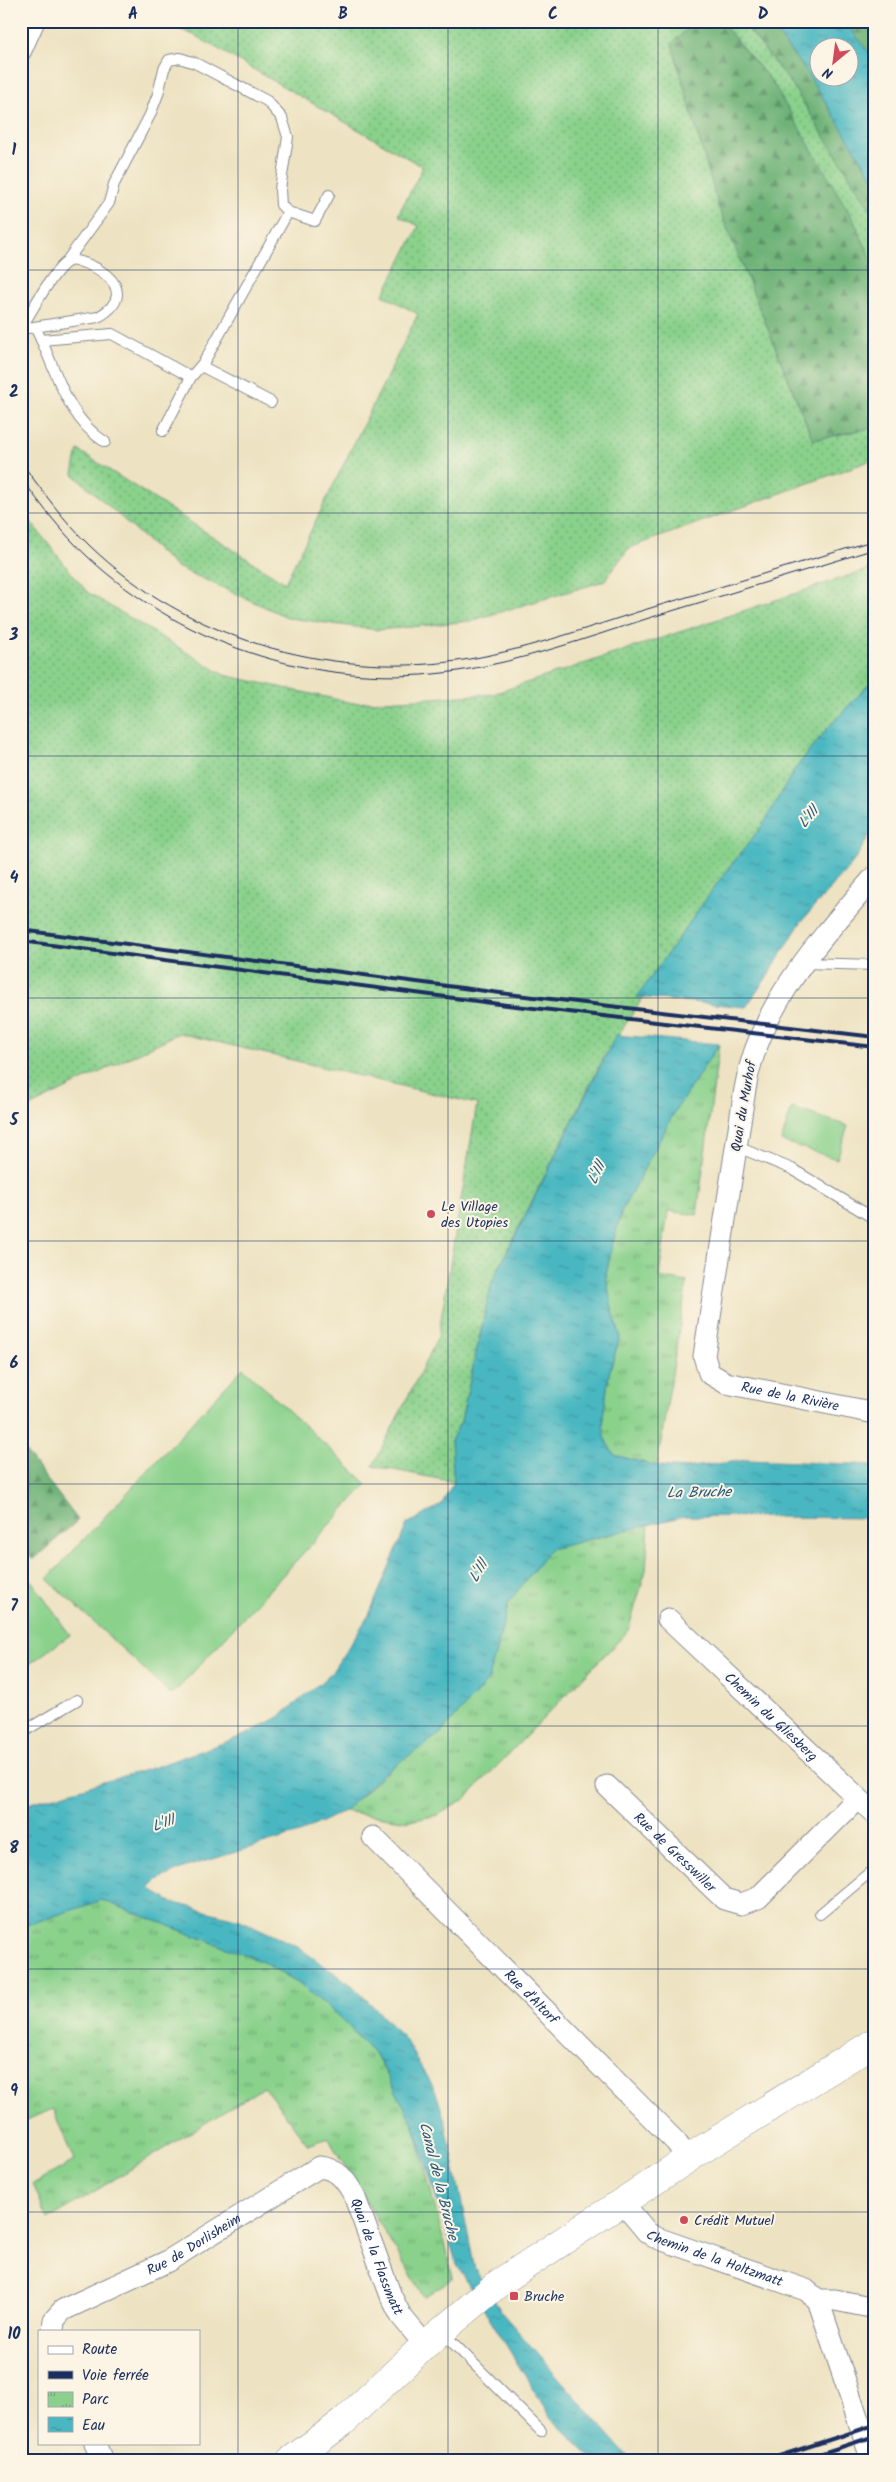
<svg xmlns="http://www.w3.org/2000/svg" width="896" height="2482" viewBox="0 0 896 2482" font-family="Kalam,sans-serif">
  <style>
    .grass { fill: url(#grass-dots); stroke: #528075 }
    .forest { fill: url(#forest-firs); stroke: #45716b }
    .park { fill: url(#park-tufts); stroke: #528075 }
    .pitch { fill: #8ad18c; stroke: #528075 }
    .water { fill: url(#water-ripples); stroke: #327390; fill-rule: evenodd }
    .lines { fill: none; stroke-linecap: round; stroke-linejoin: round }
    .lane-casing { stroke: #848890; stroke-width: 12 }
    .street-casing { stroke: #848890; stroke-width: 23 }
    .secondary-casing { stroke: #848890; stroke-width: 29 }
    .lane { stroke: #fff; stroke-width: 10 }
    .street { stroke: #fff; stroke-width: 21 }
    .secondary { stroke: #fff; stroke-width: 28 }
    .tram { stroke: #1b2f5e; stroke-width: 1 }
    .rail { stroke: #1b2f5e; stroke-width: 4 }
    .grid { fill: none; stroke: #1b2f5e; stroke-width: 1; stroke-opacity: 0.55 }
    .poi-dot { fill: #d1495b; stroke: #fcf5e5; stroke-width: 2 }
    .labels { text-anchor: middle; stroke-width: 4; stroke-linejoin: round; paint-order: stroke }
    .street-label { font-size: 14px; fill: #1b2f5e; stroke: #fcf5e5 }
    .poi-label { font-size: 14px; fill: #1b2f5e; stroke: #fcf5e5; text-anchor: start }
    .water-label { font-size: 15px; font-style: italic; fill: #29587c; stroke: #fcf5e5 }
    .neatline { fill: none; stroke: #1b2f5e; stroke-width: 2 }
    .grid-label { font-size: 16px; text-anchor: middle; font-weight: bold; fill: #1b2f5e }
  </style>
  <defs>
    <pattern id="grass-dots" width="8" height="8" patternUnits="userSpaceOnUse" patternTransform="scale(1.25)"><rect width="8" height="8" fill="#8ad18c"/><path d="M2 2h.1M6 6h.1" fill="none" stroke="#70aa76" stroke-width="1.8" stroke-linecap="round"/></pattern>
    <pattern id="forest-firs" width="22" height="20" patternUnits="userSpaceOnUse" patternTransform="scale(1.25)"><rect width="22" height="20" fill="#6fb378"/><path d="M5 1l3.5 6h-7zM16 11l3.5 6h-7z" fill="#5a9266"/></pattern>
    <pattern id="park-tufts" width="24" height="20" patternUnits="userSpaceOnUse" patternTransform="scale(1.25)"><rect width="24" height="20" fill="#8ad18c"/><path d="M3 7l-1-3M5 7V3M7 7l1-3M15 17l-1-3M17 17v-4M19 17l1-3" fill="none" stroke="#70aa76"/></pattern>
    <pattern id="water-ripples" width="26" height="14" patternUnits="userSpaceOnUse" patternTransform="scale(1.25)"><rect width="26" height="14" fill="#49b7c1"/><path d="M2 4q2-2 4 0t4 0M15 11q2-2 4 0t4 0" fill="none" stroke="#3c95a0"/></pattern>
  </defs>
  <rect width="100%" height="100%" fill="#fcf5e5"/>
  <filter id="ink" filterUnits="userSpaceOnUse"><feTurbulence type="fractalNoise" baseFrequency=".02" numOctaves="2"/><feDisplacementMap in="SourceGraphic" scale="10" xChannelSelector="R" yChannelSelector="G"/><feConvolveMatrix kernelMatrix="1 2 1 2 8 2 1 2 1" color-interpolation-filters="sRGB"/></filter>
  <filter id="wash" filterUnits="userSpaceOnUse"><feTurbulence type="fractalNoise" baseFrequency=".0096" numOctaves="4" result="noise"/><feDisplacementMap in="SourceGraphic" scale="20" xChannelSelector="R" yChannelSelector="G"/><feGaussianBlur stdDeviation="1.12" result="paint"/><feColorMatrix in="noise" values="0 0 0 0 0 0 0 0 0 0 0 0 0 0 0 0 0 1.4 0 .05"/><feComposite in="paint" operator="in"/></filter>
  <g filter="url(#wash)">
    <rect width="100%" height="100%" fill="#ede2c1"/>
    <!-- grass -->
    <path class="grass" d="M 159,21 L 696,21 L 672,44 L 719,208 L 813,440 L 875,427 L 875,459 L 629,548 L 604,581 L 470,621 L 378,630 L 289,618 L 175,566 L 73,474 L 78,450 L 285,583 L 418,314 L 383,295 L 419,226 L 398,215 L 423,167 L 194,35 Z
      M 720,21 L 742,21 L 792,85 L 875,216 L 875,273 L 873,263 L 772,82 Z
      M 21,510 L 87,592 L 224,675 L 353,703 L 493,694 L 875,567 L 875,678 L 827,729 L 795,769 L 764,823 L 716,885 L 603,1059 L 492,1281 L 461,1421 L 451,1441 L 454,1482 L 373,1466 L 438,1337 L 477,1104 L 179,1033 L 21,1111 Z"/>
    <!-- forest -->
    <path class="forest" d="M 696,21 L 720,21 L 772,82 L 853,219 L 873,263 L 875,427 L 813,440 L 719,208 L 672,44 Z
      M 742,21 L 767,21 L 804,68 L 875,181 L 875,216 L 792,85 Z
      M 844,21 L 875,21 L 875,60 Z
      M 21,1446 L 78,1520 L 33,1560 L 21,1544 Z"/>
    <!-- park -->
    <path class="park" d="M 719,1044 L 697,1215 L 668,1211 L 659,1277 L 687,1282 L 657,1466 L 614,1455 L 603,1437 L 603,1416 L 609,1374 L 620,1336 L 611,1304 L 606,1275 L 612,1246 L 622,1210 L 675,1111 Z
      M 649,1524 L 646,1570 L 628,1631 L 465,1799 L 438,1815 L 409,1821 L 344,1811 L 488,1681 L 509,1602 L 550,1549 Z
      M 102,1900 L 263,1962 L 294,1980 L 337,2014 L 378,2058 L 414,2125 L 453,2278 L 424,2297 L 328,2138 L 308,2145 L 264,2087 L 48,2220 L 33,2184 L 74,2161 L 53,2109 L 21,2122 L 21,1927 Z"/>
    <!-- pitch -->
    <path class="pitch" d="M 792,1108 L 848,1126 L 837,1159 L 781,1141 Z
      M 243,1368 L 367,1484 L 172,1695 L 47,1579 Z
      M 21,1566 L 70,1635 L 21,1670 Z"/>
    <!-- water -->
    <path class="water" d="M 767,21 L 844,21 L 875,60 L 875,181 L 804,68 ZM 818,48 L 848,48 L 848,78 L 818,78 Z
      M 875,678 L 875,826 L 854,861 L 801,922 L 769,974 L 746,1007 L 637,997 L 716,885 L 764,823 L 795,769 L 827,729 Z
      M 616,1035 L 719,1044 L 675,1111 L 622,1210 L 612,1246 L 606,1275 L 611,1304 L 620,1336 L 609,1374 L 603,1416 L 604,1437 L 614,1455 L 657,1466 L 685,1468 L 747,1460 L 875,1465 L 875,1518 L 684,1516 L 550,1549 L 509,1602 L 488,1681 L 440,1734 L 384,1773 L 344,1811 L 299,1833 L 183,1868 L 157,1880 L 150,1889 L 171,1902 L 240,1920 L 295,1945 L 353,1986 L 404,2038 L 436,2092 L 446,2125 L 475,2269 L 502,2313 L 632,2461 L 595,2461 L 551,2418 L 457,2265 L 414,2125 L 378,2058 L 337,2014 L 294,1980 L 263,1962 L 102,1900 L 21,1927 L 21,1806 L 155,1767 L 245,1735 L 279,1717 L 330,1675 L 369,1615 L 407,1524 L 441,1505 L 454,1482 L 451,1441 L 461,1421 L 492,1282 Z"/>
  </g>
  <g filter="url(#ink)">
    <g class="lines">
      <!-- lane casing -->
      <g class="lane-casing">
        <path id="lane" d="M 66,262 L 109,203 L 114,184 L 150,115 L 158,94 L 164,69 L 169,60 L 180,58 L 195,63 L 267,101 L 282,118 L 288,137 L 280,189 L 281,205 L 288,212 L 315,221 L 329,195
          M 35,327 C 56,367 65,417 105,442
          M 21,328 C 31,313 53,270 67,262 C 80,254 150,288 98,317 L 21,329
          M 41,340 L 112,334 L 191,377
          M 201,366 L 271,402
          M 163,431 L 191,377 L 204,362 L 288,212
          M 804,963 L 875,965
          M 735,1146 L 792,1169 L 875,1219
          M 21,1733 L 77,1700
          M 820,1914 L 875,1868
          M 443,2333 L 541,2431"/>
      </g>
      <!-- street casing -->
      <g class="street-casing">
        <g id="street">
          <path d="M 21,50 L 34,21"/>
          <path id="s1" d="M 875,876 C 821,939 759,1005 745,1089 L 704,1356 L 709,1373 L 726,1383 L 875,1413"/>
          <path id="s2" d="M 668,1619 L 875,1814"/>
          <path id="s3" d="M 607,1786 L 724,1899 L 741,1904 L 758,1898 L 857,1799"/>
          <path id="s4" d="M 373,1837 L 676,2142 L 688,2159"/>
          <path id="s5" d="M 622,2202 L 647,2232 L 654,2237 L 806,2290 L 818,2300 L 872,2461"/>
          <path d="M 818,2300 L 835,2300 L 875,2308"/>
          <path id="s6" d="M 53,2331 L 54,2320 L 63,2310 L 168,2261 L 319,2167 C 338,2169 345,2179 354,2195 L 391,2296 L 401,2316 L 425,2345"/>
          <path d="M 95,2443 L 102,2461"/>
        </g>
      </g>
      <!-- secondary casing -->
      <g class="secondary-casing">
        <path id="secondary" d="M 290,2461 L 343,2422 L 425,2345 L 499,2283 L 706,2147 L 875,2042"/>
      </g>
      <!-- lane -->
      <use href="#lane" class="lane"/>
      <!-- street -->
      <use href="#street" class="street"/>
      <!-- secondary -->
      <use href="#secondary" class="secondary"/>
      <!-- tram -->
      <path class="tram" d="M 21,462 C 43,492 64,521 90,546 C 186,638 326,679 457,661 C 520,652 583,629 644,610 C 721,587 798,563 875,540
        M 21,478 C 42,506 62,533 88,557 C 187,649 325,691 458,671 C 523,661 587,638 649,618 C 724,595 800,572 875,549"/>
      <!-- rail -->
      <path class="rail" d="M 21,930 L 508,994 L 875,1037
        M 21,941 L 507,1005 L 875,1047
        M 764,2461 L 875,2425
        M 798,2461 L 875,2436
        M 859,2461 L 875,2456"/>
    </g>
  </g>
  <!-- grid -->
  <path class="grid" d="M 238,21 L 238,2461M 448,21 L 448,2461M 658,21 L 658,2461M 21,270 L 875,270M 21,513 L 875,513M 21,756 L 875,756M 21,998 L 875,998M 21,1241 L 875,1241M 21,1484 L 875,1484M 21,1726 L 875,1726M 21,1969 L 875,1969M 21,2212 L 875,2212"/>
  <!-- markers -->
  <g class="poi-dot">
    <circle cx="431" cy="1214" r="5"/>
    <circle cx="684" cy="2220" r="5"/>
    <rect x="509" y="2291" width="10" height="10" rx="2.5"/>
  </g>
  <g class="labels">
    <!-- street labels -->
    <g class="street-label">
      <text transform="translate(743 1106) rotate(-80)" y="5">Quai du Murhof</text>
      <text dy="5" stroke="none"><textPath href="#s1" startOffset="626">Rue de la Rivière</textPath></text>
      <text dy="5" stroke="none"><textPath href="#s2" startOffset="142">Chemin du Gliesberg</textPath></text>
      <text dy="5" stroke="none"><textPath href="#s3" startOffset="95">Rue de Gresswiller</textPath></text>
      <text dy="5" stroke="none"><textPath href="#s4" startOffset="225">Rue d'Altorf</textPath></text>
      <text dy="5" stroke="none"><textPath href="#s6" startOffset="171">Rue de Dorlisheim</textPath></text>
      <text dy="5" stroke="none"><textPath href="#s5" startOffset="112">Chemin de la Holtzmatt</textPath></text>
      <text dy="5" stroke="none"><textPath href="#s6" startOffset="431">Quai de la Flassmatt</textPath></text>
    </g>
    <!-- poi labels -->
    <g class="poi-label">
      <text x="441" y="1211">Le Village<tspan x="441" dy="16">des Utopies</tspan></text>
      <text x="694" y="2225">Crédit Mutuel</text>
      <text x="524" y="2301">Bruche</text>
    </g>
    <!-- water labels -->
    <g class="water-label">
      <text transform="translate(808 817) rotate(-50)" y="5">L'Ill</text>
      <text transform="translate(596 1173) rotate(-63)" y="5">L'Ill</text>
      <text transform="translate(699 1492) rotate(-1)" y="5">La Bruche</text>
      <text transform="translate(478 1571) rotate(-59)" y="5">L'Ill</text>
      <text transform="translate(163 1823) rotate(-20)" y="5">L'Ill</text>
      <text transform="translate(439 2181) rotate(76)" y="5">Canal de la Bruche</text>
    </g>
  </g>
  <!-- margin -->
  <rect width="896" height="2482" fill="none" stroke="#fcf5e5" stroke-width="55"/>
  <!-- legend -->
  <rect x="38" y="2330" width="162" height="115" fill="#fcf5e5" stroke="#a2a6af"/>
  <rect x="48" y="2346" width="25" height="8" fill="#ffffff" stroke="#a2a6af"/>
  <text x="82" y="2354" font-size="15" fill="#1b2f5e">Route</text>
  <rect x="48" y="2371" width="25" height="8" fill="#1b2f5e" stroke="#a2a6af"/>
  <text x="82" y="2380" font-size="15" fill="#1b2f5e">Voie ferrée</text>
  <rect x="48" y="2392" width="25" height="15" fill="url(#park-tufts)" stroke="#a2a6af"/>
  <text x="82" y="2404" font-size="15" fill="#1b2f5e">Parc</text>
  <rect x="48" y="2417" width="25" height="15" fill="url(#water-ripples)" stroke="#a2a6af"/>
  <text x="82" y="2430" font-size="15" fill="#1b2f5e">Eau</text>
  <!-- north arrow -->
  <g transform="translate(834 62) rotate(209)"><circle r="24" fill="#fcf5e5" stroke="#a2a6af"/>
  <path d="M0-4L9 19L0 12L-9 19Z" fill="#d1495b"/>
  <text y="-8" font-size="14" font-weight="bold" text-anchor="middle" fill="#1b2f5e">N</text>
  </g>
  <rect x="28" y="28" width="840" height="2426" class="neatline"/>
  <g class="grid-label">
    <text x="133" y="19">A</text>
    <text x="343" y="19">B</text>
    <text x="553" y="19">C</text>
    <text x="763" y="19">D</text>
    <text x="14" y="155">1</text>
    <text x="14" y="397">2</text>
    <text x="14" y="640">3</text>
    <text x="14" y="883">4</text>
    <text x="14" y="1125">5</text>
    <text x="14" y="1368">6</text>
    <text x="14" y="1611">7</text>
    <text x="14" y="1853">8</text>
    <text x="14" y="2096">9</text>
    <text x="14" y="2339">10</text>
  </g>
</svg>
